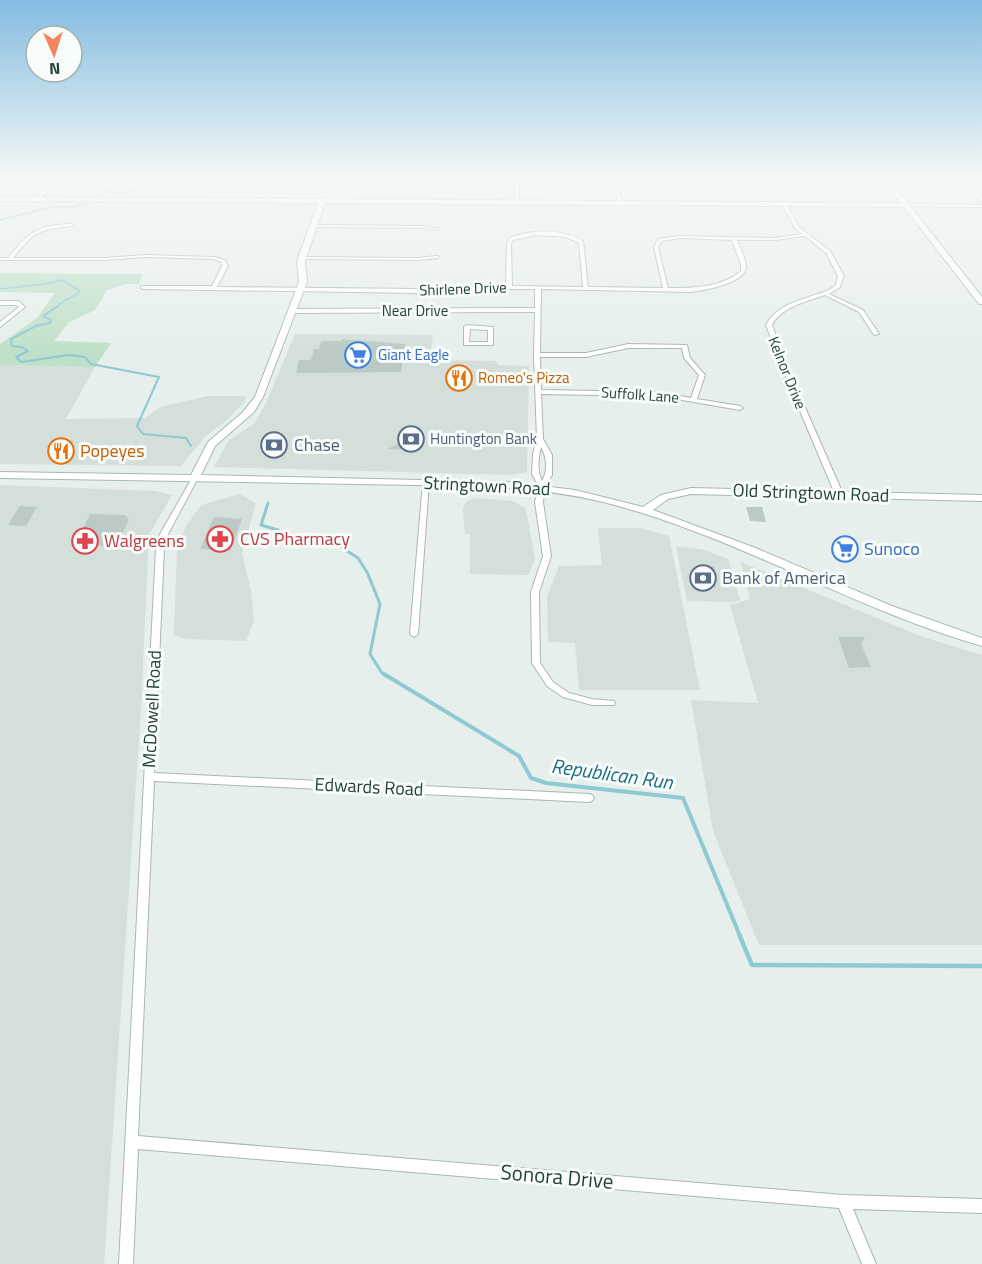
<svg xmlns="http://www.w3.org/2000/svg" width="982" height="1264" viewBox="0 0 982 1264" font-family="'Titillium Web',sans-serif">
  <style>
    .built { fill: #d4dfda }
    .green { fill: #bfe0c8 }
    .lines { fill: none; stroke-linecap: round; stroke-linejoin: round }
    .stream-far4 { stroke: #8ec9d4; stroke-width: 1.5 }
    .stream-far3 { stroke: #8ec9d4; stroke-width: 2 }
    .stream-far2 { stroke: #8ec9d4; stroke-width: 3 }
    .stream-far1 { stroke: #8ec9d4; stroke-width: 4 }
    .stream { stroke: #8ec9d4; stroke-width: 4.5 }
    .building { fill: #bbcac4 }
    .street-casing { stroke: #a8b8b2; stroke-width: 2 }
    .secondary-casing { stroke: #a4bbb3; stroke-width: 2 }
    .street { fill: #fff; fill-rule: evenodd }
    .secondary { fill: #fff; fill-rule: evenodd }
    .labels { text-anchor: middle; stroke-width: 6; stroke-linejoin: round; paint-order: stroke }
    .far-street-label { font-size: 15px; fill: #24423a; stroke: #f7fbf9 }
    .far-shop-label { font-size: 15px; fill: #366cbe; stroke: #f7fbf9; text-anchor: start }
    .far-food-label { font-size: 15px; fill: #c56008; stroke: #f7fbf9; text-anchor: start }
    .far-service-label { font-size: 15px; fill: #4e5e75; stroke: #f7fbf9; text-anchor: start }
    .service-label { font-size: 18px; fill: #4e5e75; stroke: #f7fbf9; text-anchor: start }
    .food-label { font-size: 18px; fill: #c56008; stroke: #f7fbf9; text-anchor: start }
    .street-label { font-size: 18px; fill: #24423a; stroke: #f7fbf9 }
    .health-label { font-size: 18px; fill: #be3a42; stroke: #f7fbf9; text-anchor: start }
    .shop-label { font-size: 18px; fill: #366cbe; stroke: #f7fbf9; text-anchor: start }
    .water-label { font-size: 20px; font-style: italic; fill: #1c6f80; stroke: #f7fbf9 }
    .near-street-label { font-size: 21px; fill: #24423a; stroke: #f7fbf9 }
  </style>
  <rect width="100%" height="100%" fill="#e6efeb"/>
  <!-- built -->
  <path class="built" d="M 295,334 L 433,335 L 430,360 L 496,361 L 498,365 L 529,366 L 527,472 L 511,475 L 214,467 L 229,440 L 254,424 L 266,403 Z
    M 0,365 L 95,367 L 66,419 L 145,418 L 160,407 L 208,396 L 246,396 L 244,402 L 227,420 L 205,437 L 181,466 L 0,464 Z
    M 0,485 L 155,491 L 172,495 L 149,535 L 141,709 L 104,1264 L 0,1264 Z
    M 240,494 L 256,503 L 242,553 L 251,591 L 254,621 L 246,641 L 186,639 L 174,635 L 177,547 L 186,526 L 201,505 Z
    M 475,498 L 513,501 L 526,509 L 535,559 L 528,575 L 470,574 L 470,534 L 465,534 L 463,508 L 466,502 Z
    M 598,528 L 640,528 L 669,536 L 700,690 L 579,690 L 575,643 L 548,642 L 547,597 L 559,566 L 602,565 Z
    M 676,547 L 701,549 L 728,559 L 740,600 L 734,602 L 687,601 Z
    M 741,562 L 923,637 L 982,655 L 982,945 L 759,945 L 713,831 L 691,700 L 758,703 L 730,605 L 750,599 Z"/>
  <!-- green -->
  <path class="green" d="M 0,273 L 143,274 L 139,284 L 126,284 L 107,290 L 95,310 L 69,322 L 54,341 L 111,343 L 95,367 L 0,365 L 0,344 L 37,318 L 55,293 L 0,292 Z"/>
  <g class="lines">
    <!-- stream-far4 -->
    <path class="stream-far4" d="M 723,178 L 740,185 L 787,182 L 852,185 L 871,178
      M 101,196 C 107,191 112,189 119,194 L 133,191 L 146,182 L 159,184 L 196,178
      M 0,220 L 50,207 L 72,207 L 89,203
      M 0,289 C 21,286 42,286 62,280 L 80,291 C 73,299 65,297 56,308"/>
    <!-- stream-far3 -->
    <path class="stream-far3" d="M 58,306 L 43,316 L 51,320 L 50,323 L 36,326 L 11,339 L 12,346 L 22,347 L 28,351 L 16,357 L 21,362 L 69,355 L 85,357 L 91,364 L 159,377 L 137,426 L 143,434 L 186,438 L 191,446"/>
    <!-- stream-far2 -->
    <path class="stream-far2" d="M 268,503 L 261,525 L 278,530 L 286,540 L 327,538 L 358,558 L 367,572 L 380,604 L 370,654 L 382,673 L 386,676"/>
    <!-- stream-far1 -->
    <path class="stream-far1" d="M 384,674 L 519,756 L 531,778 L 546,783 L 683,798 L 740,936"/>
    <!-- stream -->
    <path class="stream" d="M 739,934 L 752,965 L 982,966"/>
  </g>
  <!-- building -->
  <path class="building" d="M 342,339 L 405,344 L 401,372 L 296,373 L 299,360 L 311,360 L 314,349 L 319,349 L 321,341 L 341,341 Z
    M 406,427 L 419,428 L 417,438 L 421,438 L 420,450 L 387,449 L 401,443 L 401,437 L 405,437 Z
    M 60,441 L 74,441 L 63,456 L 52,456 Z
    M 20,506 L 37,507 L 26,526 L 8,525 Z
    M 746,507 L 762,507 L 766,522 L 750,521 Z
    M 90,514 L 125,515 L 129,520 L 116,546 L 75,545 Z
    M 214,517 L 242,519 L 230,551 L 200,549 Z
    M 699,566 L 714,566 L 717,580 L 714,580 L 716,587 L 703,587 Z
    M 838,637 L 865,637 L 861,644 L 871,667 L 849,668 Z"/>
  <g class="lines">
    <!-- street casing -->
    <g class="street-casing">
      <path id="street" d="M 74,178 L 87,178 L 56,183 L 40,199 L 36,198 L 53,181 Z
        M 515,178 L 519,178 L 519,201 L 517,202 L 515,201 Z
        M 611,178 L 615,178 L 622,203 L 618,202 Z
        M 982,183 L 982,186 L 975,189 L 982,198 L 982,202 L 970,189 Z
        M 784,203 L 786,204 L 799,227 L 830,251 L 844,276 L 840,287 L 829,294 L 863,310 L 879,334 L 874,335 L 859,312 L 825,295 C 806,302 781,307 772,325 L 793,380 L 843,494 L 841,495 L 837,495 L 835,494 L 787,380 L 766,325 C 778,302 807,299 829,290 L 836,285 L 838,276 L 826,253 L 805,236 L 775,240 L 737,240 C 740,248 746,258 746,267 C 746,283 705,290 692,292 L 541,289 L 540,353 L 586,353 L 628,344 L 687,345 L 690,358 L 705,375 L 697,399 L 740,406 L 743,408 L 740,410 L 659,396 L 541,394 L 543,439 L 552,455 L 552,475 L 545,487 L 543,502 L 551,556 L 539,592 L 540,663 L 553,682 L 569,693 L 592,699 L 614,701 L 615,703 L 614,705 L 592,705 L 563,697 L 547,686 L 532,663 L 531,592 L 543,556 L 535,502 L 539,487 L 532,474 L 533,454 L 537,439 L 534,355 L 535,312 L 293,313 L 290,311 L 293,309 L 535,308 L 535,289 L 478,289 L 419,293 L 143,289 L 141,288 L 141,286 L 212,286 L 222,266 L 221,262 L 214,259 L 146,257 L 104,260 L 0,260 L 0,258 L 8,258 C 29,232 36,225 71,224 L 73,224 L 73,226 C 38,230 36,230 13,258 L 104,258 L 146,255 L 214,257 L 225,260 L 228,266 L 217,287 L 419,289 L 478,285 L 506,286 L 507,244 L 509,238 C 532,230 561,228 583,241 L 588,287 L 663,288 L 654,247 L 658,239 L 680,236 L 775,238 L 802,234 L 795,228 L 782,204 ZM 537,235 L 566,237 L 579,243 L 583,287 L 512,286 L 511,244 L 513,240 ZM 680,238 L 732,240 L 741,265 L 741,271 C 721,288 693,288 668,288 L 658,247 L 662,241 ZM 628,348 L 682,348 L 684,358 L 699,375 L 691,398 L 659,392 L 541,390 L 540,357 L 586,357 ZM 541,447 C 547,457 548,471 542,481 C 537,471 538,458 541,447 Z
        M 906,204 L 982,205 L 982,207 L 904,206 L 904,205 Z
        M 314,225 L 423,226 L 440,229 L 438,230 L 423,228 L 312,227 L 312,225 Z
        M 436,256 L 438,256 L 438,258 L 417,260 L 302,259 L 300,258 L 302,257 L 417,258 Z
        M 0,301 L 19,301 L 25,307 L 0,327 L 0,322 L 19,307 L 17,305 L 0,305 Z
        M 467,325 L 493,327 L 493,345 L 464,345 L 464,327 ZM 470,329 L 488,330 L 488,342 L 469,342 Z
        M 195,476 L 198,478 L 167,536 L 164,549 L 154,773 L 589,794 L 592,795 L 594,798 L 592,801 L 589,802 L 154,781 L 138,1136 L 843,1195 L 982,1199 L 982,1213 L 853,1209 L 876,1264 L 862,1264 L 839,1208 L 138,1149 L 133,1264 L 119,1264 L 156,549 L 159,536 L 192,478 Z
        M 426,480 L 429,482 L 418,634 L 414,637 L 410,634 L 423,482 Z"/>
    </g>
    <!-- secondary casing -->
    <g class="secondary-casing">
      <path id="secondary" d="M 882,178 L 888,178 L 982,297 L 982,304 L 979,304 L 904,207 L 325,203 L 305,261 L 307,282 L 263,397 L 254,412 L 215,446 L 201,475 L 510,482 L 575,490 L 643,507 L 661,495 L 691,488 L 982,495 L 982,501 L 691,494 L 668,499 L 653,510 L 753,547 L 892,606 L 982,638 L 982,646 C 852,609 735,535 603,502 C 562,492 520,488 477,486 L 0,478 L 0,472 L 191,475 L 208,442 L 242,413 L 255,397 L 299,282 L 297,261 L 318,203 L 0,201 L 0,197 L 320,199 L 323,197 L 326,199 L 901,203 Z"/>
    </g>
    <!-- street -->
    <use href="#street" class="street"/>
    <!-- secondary -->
    <use href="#secondary" class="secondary"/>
  </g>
  <!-- sky -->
  <linearGradient id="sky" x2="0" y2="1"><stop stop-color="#84bce0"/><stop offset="0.5" stop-color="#f4f8f6"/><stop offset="1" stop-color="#f4f8f6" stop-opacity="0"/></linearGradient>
  <rect width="982" height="355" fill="url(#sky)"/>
  <!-- icons -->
  <defs>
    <g id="supermarket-ring" transform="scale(1.35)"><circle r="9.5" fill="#f7fbf9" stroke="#3f7fe0" stroke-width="1.5"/><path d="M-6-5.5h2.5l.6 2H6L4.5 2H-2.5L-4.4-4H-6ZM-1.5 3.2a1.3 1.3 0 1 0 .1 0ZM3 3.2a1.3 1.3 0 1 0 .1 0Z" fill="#3f7fe0"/></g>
    <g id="restaurant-ring" transform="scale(1.35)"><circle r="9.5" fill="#f7fbf9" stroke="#e8710a" stroke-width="1.5"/><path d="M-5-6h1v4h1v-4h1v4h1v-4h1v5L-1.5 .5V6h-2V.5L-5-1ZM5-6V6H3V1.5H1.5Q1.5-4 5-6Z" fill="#e8710a"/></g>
    <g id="bank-ring" transform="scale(1.35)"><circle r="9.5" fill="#f7fbf9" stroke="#5c6f8a" stroke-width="1.5"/><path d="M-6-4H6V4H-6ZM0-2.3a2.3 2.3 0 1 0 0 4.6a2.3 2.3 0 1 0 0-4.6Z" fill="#5c6f8a"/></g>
    <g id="pharmacy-ring" transform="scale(1.35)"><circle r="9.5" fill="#f7fbf9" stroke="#e0444e" stroke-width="1.5"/><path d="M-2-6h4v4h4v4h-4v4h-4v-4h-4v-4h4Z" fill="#e0444e"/></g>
  </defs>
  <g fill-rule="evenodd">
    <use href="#supermarket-ring" x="358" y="355"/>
    <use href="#restaurant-ring" x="459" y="378"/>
    <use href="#bank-ring" x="411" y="439"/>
    <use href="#bank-ring" x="274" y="445"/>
    <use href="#restaurant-ring" x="61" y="451"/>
    <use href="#pharmacy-ring" x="220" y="539"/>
    <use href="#pharmacy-ring" x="85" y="541"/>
    <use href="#supermarket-ring" x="845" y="549"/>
    <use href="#bank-ring" x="703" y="578"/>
  </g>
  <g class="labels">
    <!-- far-street labels -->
    <g class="far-street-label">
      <text transform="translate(463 289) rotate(-2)" y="5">Shirlene Drive</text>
      <text x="415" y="316">Near Drive</text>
      <text transform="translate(787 373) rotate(68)" y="5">Kelnor Drive</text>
      <text transform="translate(640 395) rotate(4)" y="5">Suffolk Lane</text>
    </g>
    <!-- far-shop labels -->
    <g class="far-shop-label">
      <text x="378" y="360">Giant Eagle</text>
    </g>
    <!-- far-food labels -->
    <g class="far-food-label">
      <text x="478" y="383">Romeo's Pizza</text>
    </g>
    <!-- far-service labels -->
    <g class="far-service-label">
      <text x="430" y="444">Huntington Bank</text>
    </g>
    <!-- service labels -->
    <g class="service-label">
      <text x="294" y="451">Chase</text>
      <text x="722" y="584">Bank of America</text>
    </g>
    <!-- food labels -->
    <g class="food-label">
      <text x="80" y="457">Popeyes</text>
    </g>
    <!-- street labels -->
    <g class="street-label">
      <text transform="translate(487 486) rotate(3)" y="6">Stringtown Road</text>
      <text transform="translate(811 493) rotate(2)" y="6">Old Stringtown Road</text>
      <text transform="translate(152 709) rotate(-87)" y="6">McDowell Road</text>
      <text transform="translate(369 787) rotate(3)" y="6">Edwards Road</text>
    </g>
    <!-- health labels -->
    <g class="health-label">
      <text x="240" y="545">CVS Pharmacy</text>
      <text x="104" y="547">Walgreens</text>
    </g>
    <!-- shop labels -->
    <g class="shop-label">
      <text x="864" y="555">Sunoco</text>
    </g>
    <!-- water labels -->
    <g class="water-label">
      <text transform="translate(612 774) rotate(8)" y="7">Republican Run</text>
    </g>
    <!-- near-street labels -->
    <g class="near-street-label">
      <text transform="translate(557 1177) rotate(5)" y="7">Sonora Drive</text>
    </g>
  </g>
  <!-- north arrow -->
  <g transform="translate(54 54) rotate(177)"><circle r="28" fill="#f7fbf9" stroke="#a3b1ad" stroke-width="1.5"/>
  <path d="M0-4.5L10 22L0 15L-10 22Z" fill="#f4845f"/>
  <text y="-9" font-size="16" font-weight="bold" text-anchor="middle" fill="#24423a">N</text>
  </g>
</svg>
